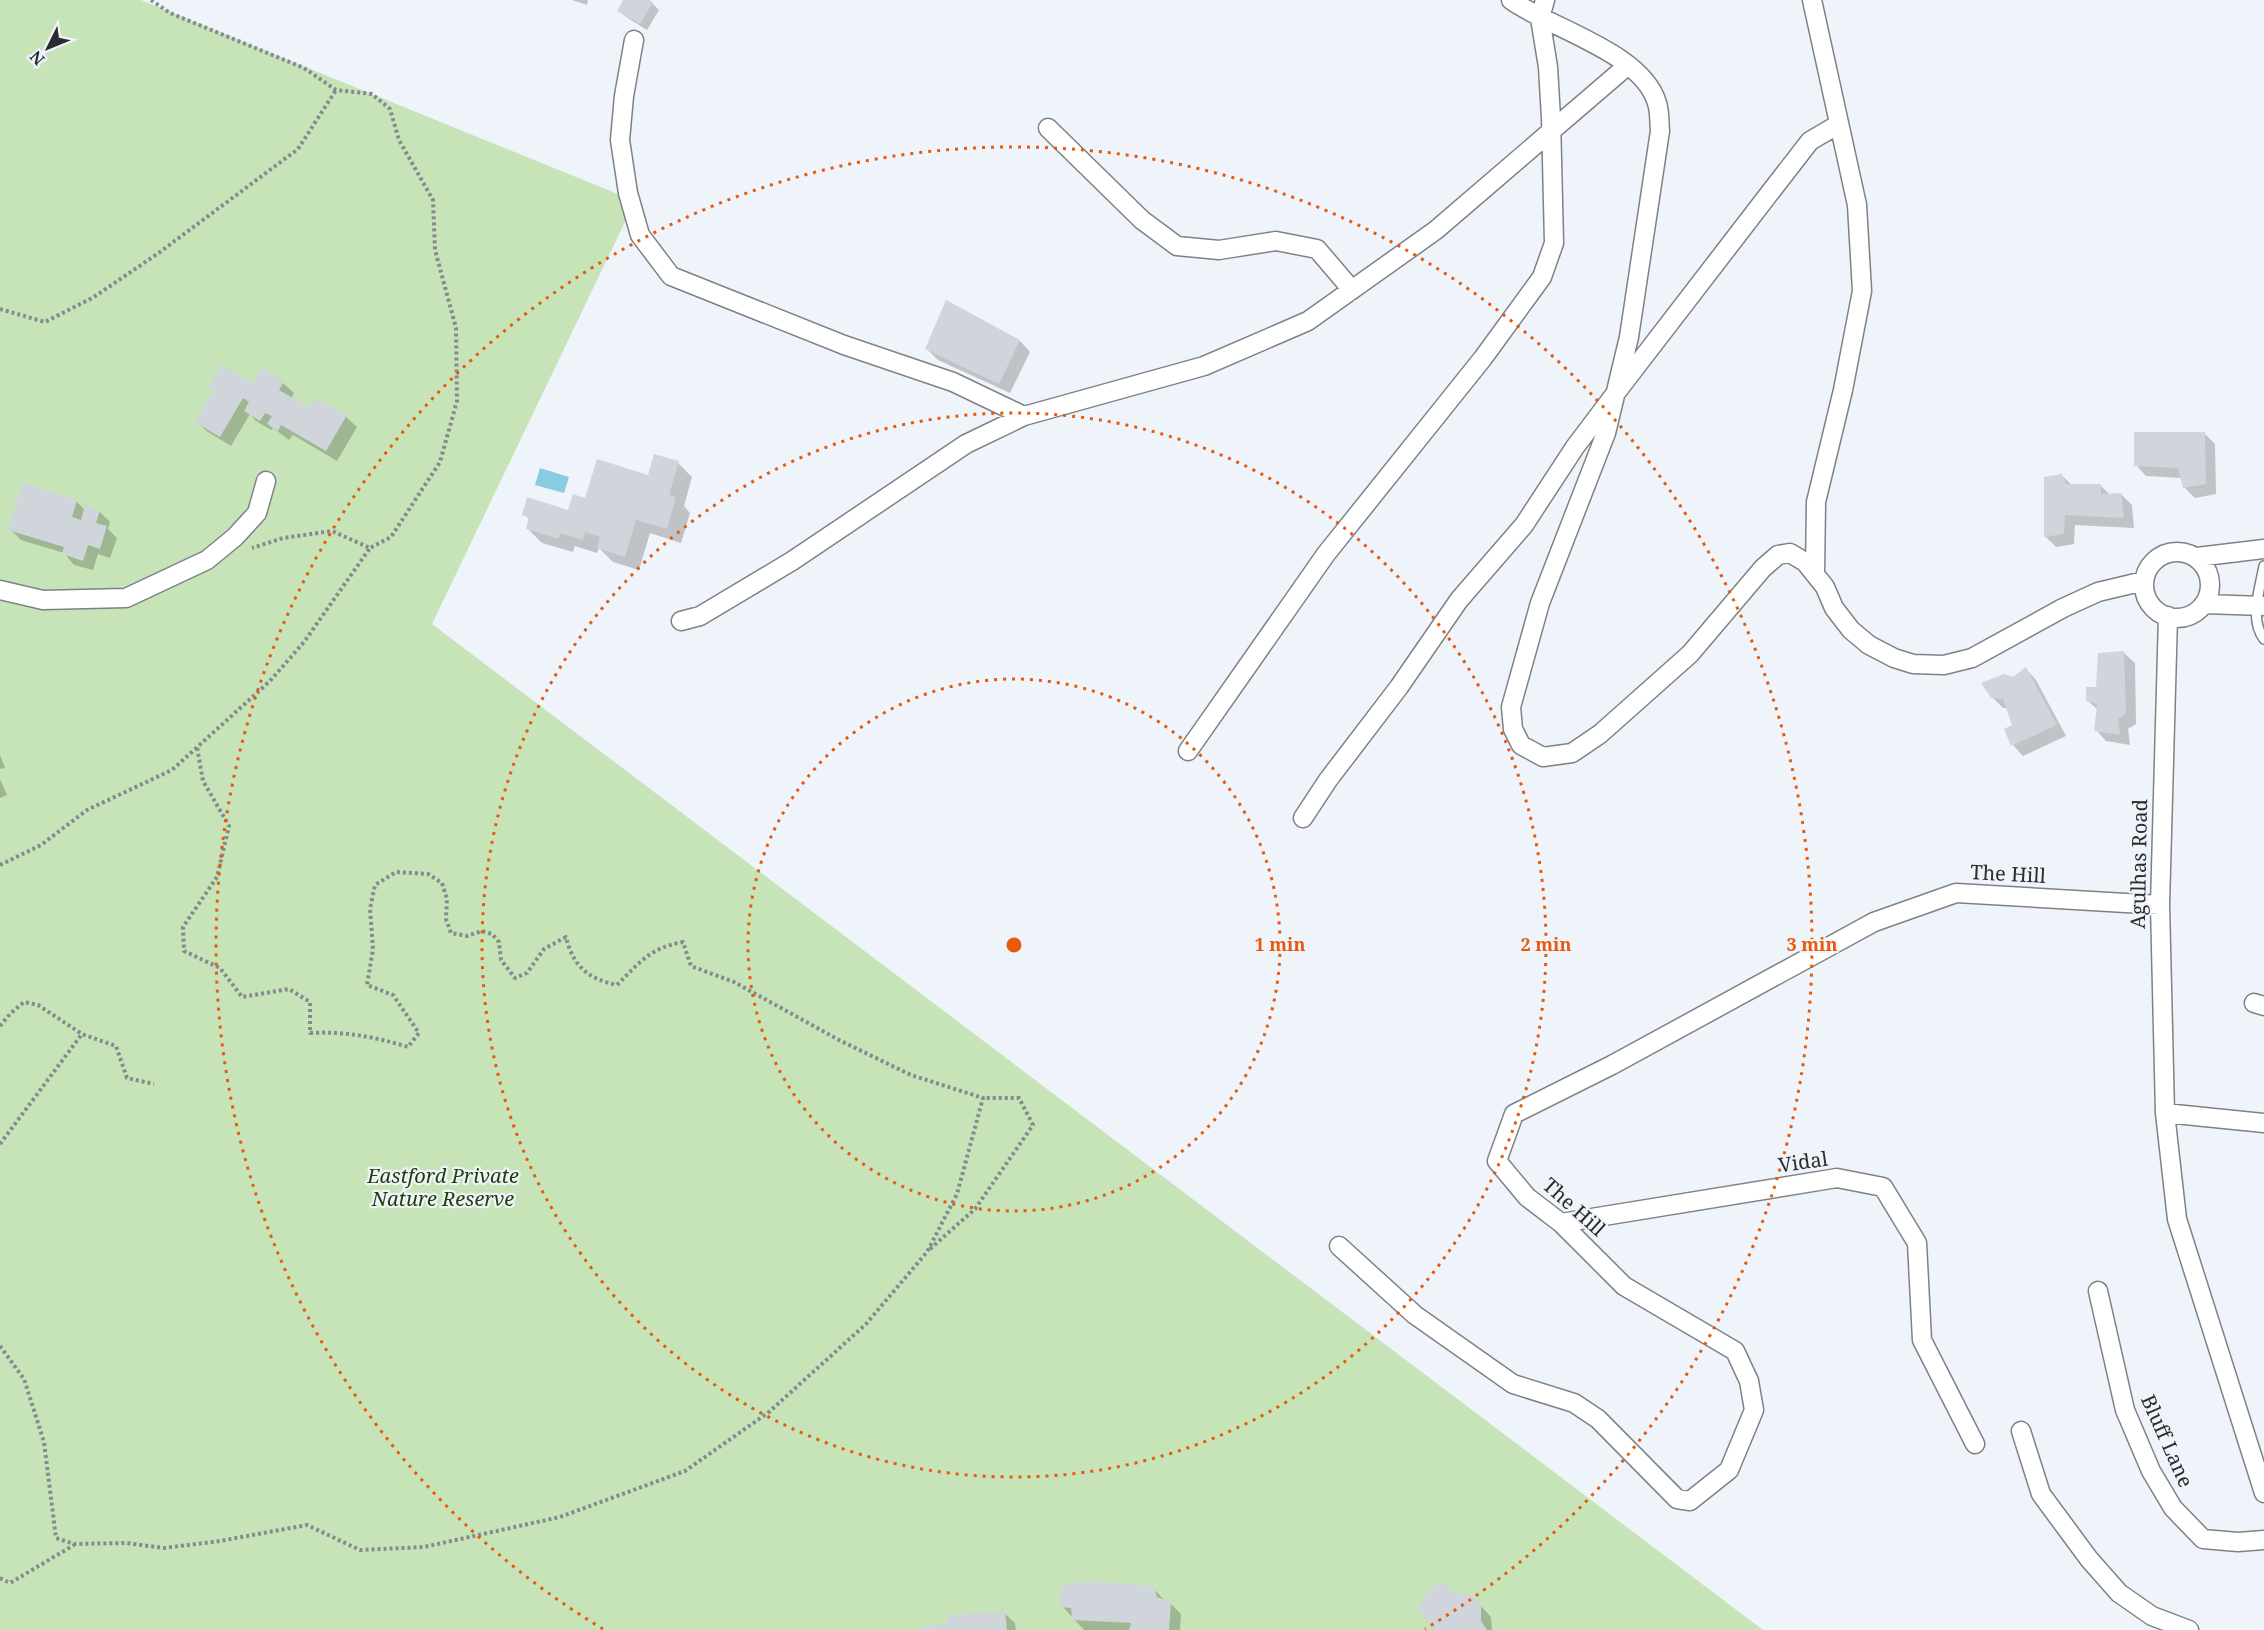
<svg xmlns="http://www.w3.org/2000/svg" width="2264" height="1630" viewBox="0 0 2264 1630" font-family="'Noto Serif',serif">
  <style>
    .green { fill: #c7e4b8 }
    .water { fill: #87cce1 }
    .shadow { fill: #0003 }
    .building { fill: #cfd5da }
    .lines { fill: none; stroke-linecap: round; stroke-linejoin: round }
    .service-casing { stroke: #7e8287; stroke-width: 12 }
    .minor-casing { stroke: #7e8287; stroke-width: 21 }
    .path { stroke: #868a8e; stroke-width: 4; stroke-dasharray: 3 3; stroke-linecap: butt }
    .service { stroke: #fff; stroke-width: 9 }
    .minor { stroke: #fff; stroke-width: 18 }
    .ring { fill: none; stroke: #e8590c; stroke-width: 3; stroke-dasharray: 3 6 }
    .labels { text-anchor: middle; stroke-width: 4.5; stroke-linejoin: round; paint-order: stroke }
    .street-label { font-size: 20px; fill: #2a2d2f; stroke: #eff4fa }
    .park-label { font-size: 20px; font-style: italic; fill: #1f3c09; stroke: #eff4fa }
    .centre { fill: #e8590c; stroke: #eff4fa; stroke-width: 3 }
    .ring-label { font-size: 18px; text-anchor: middle; font-weight: bold; fill: #e8590c; stroke: #eff4fa; stroke-width: 4.5; stroke-linejoin: round; paint-order: stroke }
  </style>
  <rect width="100%" height="100%" fill="#eff4fa"/>
  <!-- green -->
  <path class="green" d="M 0,0 L 141,0 L 635,201 L 432,624 L 1763,1630 L 0,1630 Z"/>
  <!-- water -->
  <path class="water" d="M 540,468 L 569,477 L 564,493 L 535,485 Z"/>
  <!-- shadow -->
  <path class="shadow" d="M 572,0 L 588,0 L 587,5 Z
    M 624,0 L 644,0 L 652,3 L 659,10 L 647,30 L 626,17 L 619,11 Z
    M 947,302 L 1020,341 L 1030,352 L 1010,393 L 938,360 L 927,349 Z
    M 283,383 L 294,393 L 291,399 L 310,410 L 317,400 L 346,417 L 357,427 L 337,461 L 293,435 L 289,440 L 273,428 L 271,430 L 256,421 L 250,414 L 231,446 L 208,432 L 197,422 L 254,385 Z
    M 2204,433 L 2215,444 L 2216,494 L 2195,498 L 2184,487 L 2182,478 L 2146,476 L 2136,465 Z
    M 678,463 L 692,477 L 684,506 L 690,513 L 681,543 L 650,533 L 639,570 L 613,562 L 599,548 L 597,553 L 575,546 L 573,552 L 542,543 L 527,528 L 530,520 L 524,514 L 569,512 L 586,500 L 649,477 Z
    M 2061,475 L 2072,485 L 2100,485 L 2110,495 L 2121,494 L 2132,505 L 2134,528 L 2075,525 L 2074,544 L 2056,547 L 2046,537 Z
    M 76,501 L 85,510 L 99,511 L 110,522 L 108,529 L 117,538 L 110,558 L 98,554 L 93,570 L 74,565 L 64,553 L 21,540 L 10,529 Z
    M 2124,653 L 2135,663 L 2136,724 L 2128,729 L 2130,745 L 2106,741 L 2096,730 L 2098,710 L 2088,701 Z
    M 2026,669 L 2036,680 L 2066,736 L 2023,756 L 2013,745 L 2006,730 L 2014,726 L 2007,708 L 2003,708 L 1992,697 Z
    M 0,755 L 5,768 L 0,769 Z
    M 0,779 L 7,795 L 0,798 Z
    M 1153,1588 L 1165,1601 L 1170,1603 L 1181,1614 L 1180,1630 L 1084,1630 L 1062,1606 Z
    M 1455,1595 L 1472,1596 L 1491,1617 L 1492,1630 L 1435,1630 Z
    M 1004,1613 L 1015,1623 L 1016,1630 L 923,1630 Z"/>
  <!-- building -->
  <path class="building" d="M 623,0 L 649,0 L 653,2 L 640,24 L 617,11 Z
    M 946,300 L 1020,340 L 999,384 L 925,349 Z
    M 222,364 L 253,383 L 262,368 L 284,381 L 279,390 L 310,408 L 316,398 L 347,415 L 326,451 L 281,425 L 278,431 L 267,424 L 272,416 L 265,413 L 260,421 L 244,411 L 249,402 L 243,398 L 220,437 L 195,422 L 213,391 L 208,387 Z
    M 2134,432 L 2205,432 L 2206,484 L 2183,488 L 2178,468 L 2134,466 Z
    M 654,454 L 679,461 L 669,495 L 676,497 L 667,529 L 636,520 L 625,557 L 597,548 L 600,537 L 585,532 L 583,540 L 560,533 L 559,539 L 526,529 L 529,517 L 522,515 L 527,497 L 568,510 L 573,494 L 585,498 L 597,459 L 648,475 Z
    M 2062,474 L 2066,484 L 2101,484 L 2101,494 L 2121,493 L 2124,518 L 2065,515 L 2064,534 L 2044,537 L 2044,477 Z
    M 22,483 L 77,500 L 72,517 L 81,520 L 85,505 L 100,510 L 96,523 L 107,526 L 100,549 L 88,545 L 83,561 L 62,554 L 64,547 L 8,530 Z
    M 2124,651 L 2126,713 L 2118,719 L 2120,735 L 2094,731 L 2097,704 L 2086,701 L 2086,687 L 2096,687 L 2098,653 Z
    M 2026,667 L 2057,725 L 2011,746 L 2004,729 L 2012,725 L 2003,699 L 1991,698 L 1981,683 L 2004,674 L 2013,677 Z
    M 1440,1580 L 1455,1593 L 1472,1595 L 1481,1605 L 1481,1621 L 1487,1630 L 1433,1630 L 1418,1608 L 1426,1594 Z
    M 1085,1581 L 1154,1586 L 1157,1597 L 1171,1602 L 1169,1630 L 1129,1630 L 1131,1623 L 1072,1620 L 1071,1608 L 1060,1607 L 1061,1586 Z
    M 1005,1611 L 1007,1630 L 921,1630 L 921,1627 L 948,1623 L 948,1615 Z"/>
  <g class="lines">
    <!-- service casing -->
    <g class="service-casing">
      <path id="service" d="M 2264,566 C 2260,588 2249,620 2264,639"/>
    </g>
    <!-- minor casing -->
    <g class="minor-casing">
      <path id="minor" d="M 1511,0 C 1551,29 1642,52 1657,103 C 1660,112 1659,122 1660,131 L 1629,337 L 1606,433 L 1540,603 L 1511,707 L 1513,729 L 1521,745 L 1543,757 L 1572,753 L 1600,734 L 1690,654 L 1763,568 L 1778,555 L 1790,553 L 1805,562 L 1825,587 L 1834,608 L 1851,630 L 1869,645 L 1894,658 L 1913,664 L 1944,665 L 1972,658 L 2063,608 L 2098,592 L 2144,581
        M 1812,0 L 1857,205 L 1862,291 L 1843,390 L 1816,502 L 1815,574
        M 634,40 L 624,96 L 620,140 L 628,193 L 640,235 L 671,276 L 844,345 L 953,382 L 1024,416
        M 1048,128 L 1142,220 L 1177,246 L 1219,250 L 1276,241 L 1317,249 L 1352,290
        M2144 585a33 33 0 1 1 66 0a33 33 0 1 1-66 0Z
        M 2197,557 L 2264,549
        M 0,590 L 43,600 L 126,598 L 207,560 L 235,537 L 257,513 L 266,481
        M 2204,604 L 2264,606
        M 2168,616 L 2160,905 L 2165,1113 L 2177,1219 L 2264,1493
        M 681,621 L 700,616 L 792,561 L 966,444 L 1024,416 L 1204,366 L 1308,321 L 1436,230 L 1627,66
        M 1188,751 L 1326,554 L 1483,358 L 1542,277 L 1554,243 L 1551,118 L 1548,67 L 1540,18 L 1545,0
        M 1303,818 L 1328,780 L 1399,687 L 1459,600 L 1524,525 L 1575,447 L 1615,394 L 1772,190 L 1810,141 L 1839,124
        M 2254,1003 L 2264,1006
        M 2165,1113 L 2264,1123
        M 1561,1223 L 1837,1178 L 1883,1187 L 1917,1243 L 1922,1340 L 1975,1444
        M 1339,1246 L 1415,1315 L 1513,1384 L 1574,1403 L 1598,1419 L 1677,1499 L 1690,1501 L 1729,1470 L 1754,1410 L 1749,1381 L 1735,1351 L 1624,1286 L 1561,1223 L 1527,1197 L 1497,1161 L 1514,1114 L 1612,1065 L 1874,922 L 1956,893 L 2160,905
        M 2098,1291 L 2125,1410 L 2151,1471 L 2173,1508 L 2203,1539 L 2238,1542 L 2264,1540
        M 2021,1431 L 2041,1494 L 2089,1559 L 2119,1593 L 2152,1616 L 2189,1630"/>
    </g>
    <!-- path -->
    <path class="path" d="M 151,0 L 170,13 L 304,68 L 336,90 L 372,94 L 390,109 L 399,140 L 433,200 L 435,250 L 456,328 L 457,401 L 440,462 L 391,537 L 370,548
      M 0,309 L 45,322 L 94,297 L 160,252 L 298,149 L 336,90
      M 0,865 L 41,845 L 87,810 L 172,770 L 270,681 L 304,642 L 370,548 L 332,531 L 283,538 L 252,548
      M 0,1026 L 10,1014 L 24,1002 L 38,1005 L 82,1034 L 116,1046 L 127,1078 L 154,1084
      M 0,1144 L 82,1034
      M 930,1249 L 975,1209 L 1033,1125 L 1019,1098 L 983,1098
      M 0,1346 L 24,1379 L 44,1442 L 56,1538 L 74,1544 L 126,1543 L 164,1548 L 220,1541 L 307,1525 L 360,1550 L 424,1547 L 560,1517 L 685,1471 L 769,1412 L 866,1324 L 927,1252 L 957,1194 L 983,1098 L 911,1075 L 839,1040 L 734,982 L 691,966 L 683,942 C 650,948 640,962 617,985 C 588,979 573,966 566,937 L 544,949 L 527,973 L 515,978 L 501,960 L 499,942 L 492,934 L 482,931 L 467,936 L 451,933 L 446,919 L 447,899 L 442,883 L 428,874 L 396,872 L 375,885 L 370,909 L 373,949 L 367,985 L 393,995 L 419,1033 L 408,1047 C 375,1037 345,1031 310,1033 L 310,1002 L 289,989 L 242,997 L 220,968 L 184,951 L 183,927 L 217,877 L 229,826 L 203,781 L 197,747
      M 0,1578 L 10,1583 L 74,1545"/>
    <!-- service -->
    <use href="#service" class="service"/>
    <!-- minor -->
    <use href="#minor" class="minor"/>
  </g>
  <!-- distance rings -->
  <g class="ring">
    <circle cx="1014" cy="945" r="266"/>
    <circle cx="1014" cy="945" r="532"/>
    <path d="M603 1629A798 798 0 1 1 1425 1629"/>
  </g>
  <g class="labels">
    <!-- street labels -->
    <g class="street-label">
      <text transform="translate(2139 864) rotate(-89)" y="7">Agulhas Road</text>
      <text transform="translate(2008 874) rotate(3)" y="7">The Hill</text>
      <text transform="translate(1803 1162) rotate(-8)" y="7">Vidal</text>
      <text transform="translate(1574 1207) rotate(42)" y="7">The Hill</text>
      <text transform="translate(2167 1441) rotate(66)" y="7">Bluff Lane</text>
    </g>
    <!-- park labels -->
    <g class="park-label">
      <text x="443" y="1183">Eastford Private<tspan x="443" dy="23">Nature Reserve</tspan></text>
    </g>
  </g>
  <circle cx="1014" cy="945" r="9" class="centre"/>
  <g class="ring-label">
    <text x="1280" y="951">1 min</text>
    <text x="1546" y="951">2 min</text>
    <text x="1812" y="951">3 min</text>
  </g>
  <!-- north arrow -->
  <g transform="translate(48 48) rotate(227)" stroke="#eff4fa" stroke-width="4.5" paint-order="stroke">
  <path d="M0-4.5L10 22L0 15L-10 22Z" fill="#2a2d2f"/>
  <text y="-9" font-size="16" font-weight="bold" text-anchor="middle" fill="#2a2d2f">N</text>
  </g>
</svg>
